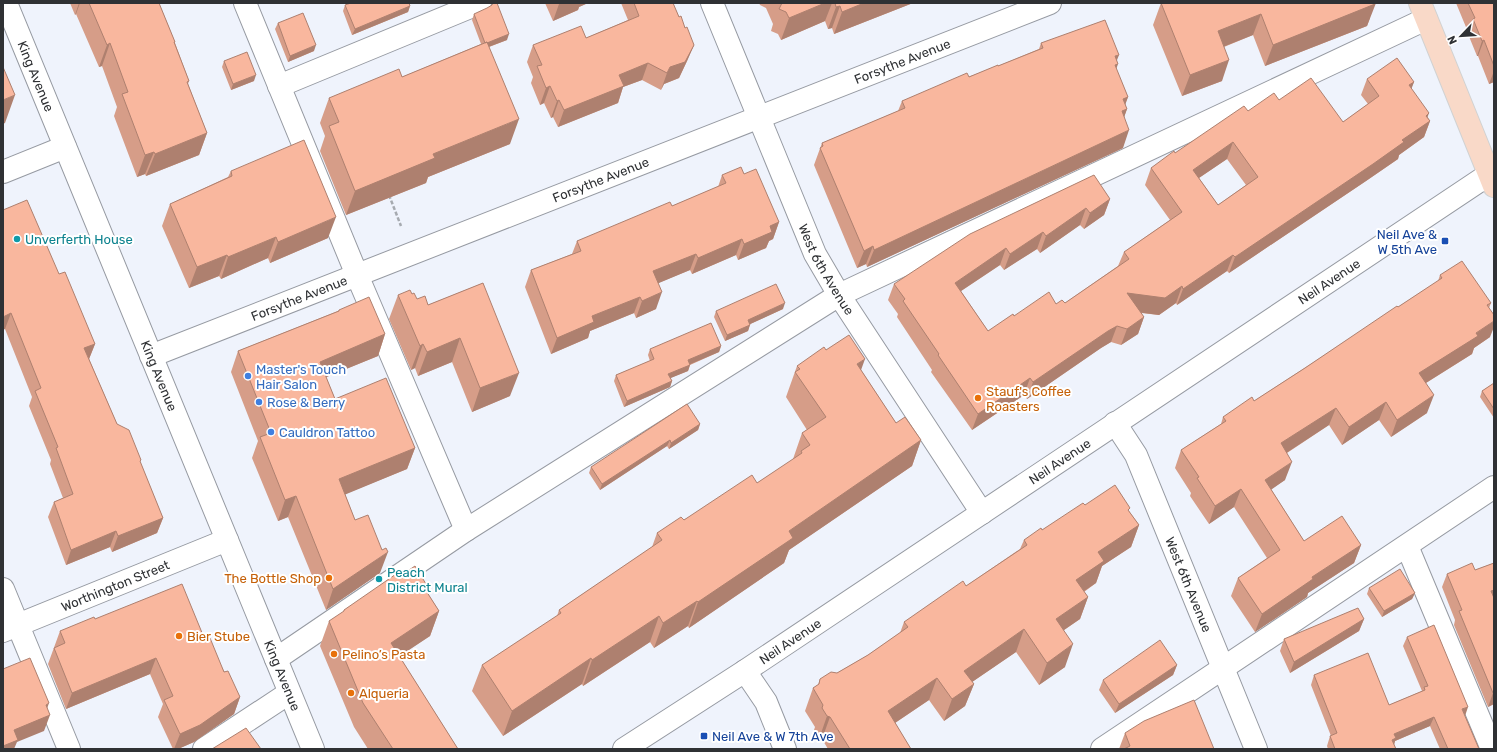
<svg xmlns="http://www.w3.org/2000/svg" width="1497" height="752" viewBox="0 0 1497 752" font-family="Rubik,sans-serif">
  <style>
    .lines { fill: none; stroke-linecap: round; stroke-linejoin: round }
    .minor-casing { stroke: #969aa2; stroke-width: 24 }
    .major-casing { stroke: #d1d2d2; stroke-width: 24 }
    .path { stroke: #a6aab0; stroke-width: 2.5; stroke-dasharray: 4 2; stroke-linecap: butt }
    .minor { stroke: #fff; stroke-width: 22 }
    .major { stroke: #f9d9c8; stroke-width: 22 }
    .wall { fill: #d69d88; fill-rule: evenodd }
    .shaded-wall { fill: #ae806f }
    .building { fill: #f9b79e; stroke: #ae806f; fill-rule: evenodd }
    .culture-dot { fill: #0f9aa8; stroke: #fff; stroke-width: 1.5 }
    .transit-dot { fill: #1a4fb4; stroke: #fff; stroke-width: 1.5 }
    .shop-dot { fill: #3f7fe0; stroke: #fff; stroke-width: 1.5 }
    .food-dot { fill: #e8710a; stroke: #fff; stroke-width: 1.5 }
    .labels { text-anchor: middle; stroke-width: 4; stroke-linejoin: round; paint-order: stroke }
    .street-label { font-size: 13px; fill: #2f3134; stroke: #fff }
    .transit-label { font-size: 13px; fill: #164399; stroke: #fff; text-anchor: end }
    .culture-label { font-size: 13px; fill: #0d838f; stroke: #fff; text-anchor: start }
    .shop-label { font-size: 13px; fill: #366cbe; stroke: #fff; text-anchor: start }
    .food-label { font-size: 13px; fill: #c56008; stroke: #fff; text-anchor: start }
  </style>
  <rect width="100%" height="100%" fill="#eff3fc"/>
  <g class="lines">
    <!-- minor casing -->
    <g class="minor-casing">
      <g id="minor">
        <path id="s1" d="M 6,3 L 313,749"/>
        <path d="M 245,3 L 357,275 L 466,530"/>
        <path id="s2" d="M 712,3 L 815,254 L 839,295 L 982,513"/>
        <path d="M 279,86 L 480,3"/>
        <path d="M 3,172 L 65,147"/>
        <path id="s3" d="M 151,356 L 1050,3"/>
        <path id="s4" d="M 1115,423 L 1136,455 L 1256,749"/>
        <path d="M 1407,546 L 1492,749"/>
        <path d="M 3,589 L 69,749"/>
        <path id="s5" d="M 3,631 L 227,540"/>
        <path d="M 276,659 L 466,530 L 839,295 L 1426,19"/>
        <path d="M 745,671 L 766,702 L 785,749"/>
        <path d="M 204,749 L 289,693"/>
        <path id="s6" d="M 624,749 L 745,671 L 1494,171"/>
        <path d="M 1102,749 L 1494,487"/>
      </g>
    </g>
    <!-- major casing -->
    <g class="major-casing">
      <path id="major" d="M 1420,3 L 1494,186"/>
    </g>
    <!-- path -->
    <path class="path" d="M 389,195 L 401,226"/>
    <!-- minor -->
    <use href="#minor" class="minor"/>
    <!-- major -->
    <use href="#major" class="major"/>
  </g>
  <!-- wall -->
  <path class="wall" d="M 70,3 L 159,3 L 175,42 L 175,43 L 189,81 L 188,84 L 207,133 L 199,155 L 146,176 L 145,174 L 137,177 L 114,116 L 117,107 L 102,66 L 99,67 L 76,14 L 75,15 Z
    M 545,3 L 588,3 L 579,7 L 578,10 L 553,21 Z
    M 621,3 L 673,3 L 679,17 L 685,28 L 694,45 L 687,61 L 679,78 L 664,84 L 661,90 L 642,80 L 623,87 L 618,103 L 558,127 L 553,117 L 551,118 L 544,103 L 540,105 L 531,83 L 533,77 L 527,62 L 533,45 L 586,38 L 628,20 Z
    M 759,3 L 913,3 L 834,34 L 832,28 L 828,29 L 825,21 L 781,40 L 778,34 L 771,31 L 773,24 L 766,8 L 760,5 Z
    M 1161,3 L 1371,18 L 1370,18 L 1367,26 L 1265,66 L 1253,35 L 1224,47 L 1222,81 L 1182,96 L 1153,25 Z
    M 1456,3 L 1494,3 L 1494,82 L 1489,84 L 1478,56 L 1477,56 L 1468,34 L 1468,32 Z
    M 345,5 L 410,6 L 408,12 L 352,35 L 343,11 Z
    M 474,14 L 507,40 L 489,47 L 510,144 L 428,177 L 426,183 L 346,215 L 320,151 L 325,136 L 320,123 L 329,98 L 402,77 L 481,44 L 472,20 Z
    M 278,23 L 314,51 L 288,62 L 275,29 Z
    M 1041,43 L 1117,61 L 1116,69 L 1128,97 L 1125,104 L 1127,109 L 1124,117 L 1123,148 L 867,267 L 866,264 L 857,268 L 814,165 L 822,143 L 898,111 L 902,101 L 998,66 L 1039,49 Z
    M 224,61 L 254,81 L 231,90 L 222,67 Z
    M 1367,79 L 1414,82 L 1411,88 L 1430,121 L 1424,137 L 1399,155 L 1398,159 L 1366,181 L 1229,273 L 1227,271 L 1177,305 L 1176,303 L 1159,315 L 1141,313 L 1144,317 L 1138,334 L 1121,345 L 1111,342 L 1101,348 L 1027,399 L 1024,395 L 972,430 L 931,372 L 932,370 L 897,317 L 898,314 L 888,300 L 894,284 L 1110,199 L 1104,215 L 1084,229 L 1080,225 L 1040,253 L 1037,249 L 1004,270 L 1000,265 L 961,291 L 988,331 L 1014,316 L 1056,304 L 1065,303 L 1118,266 L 1124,252 L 1170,220 L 1145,185 L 1151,168 L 1175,153 L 1248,111 L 1279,100 L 1343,122 L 1368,104 L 1361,95 ZM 1227,159 L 1246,185 L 1218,205 L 1199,178 Z
    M 231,171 L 328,238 L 270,263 L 268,258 L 221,279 L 219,276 L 189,288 L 162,226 L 170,204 L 228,177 Z
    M 744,174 L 779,222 L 773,239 L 769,241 L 766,248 L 738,260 L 736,255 L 692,274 L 690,270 L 658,283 L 656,309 L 636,318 L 634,313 L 590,331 L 588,338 L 551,354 L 525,287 L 531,270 L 572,254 L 577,241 L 672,206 L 718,187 L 722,175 Z
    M 3,210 L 59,274 L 95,344 L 89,359 L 117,424 L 141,460 L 140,462 L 163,518 L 157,533 L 112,552 L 110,547 L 66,565 L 48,517 L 54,502 L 63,498 L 50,464 L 51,460 L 29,406 L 32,397 L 5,329 Z
    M 1440,275 L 1491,303 L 1489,308 L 1490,337 L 1474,348 L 1472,354 L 1426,383 L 1427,413 L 1391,437 L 1379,420 L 1342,445 L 1329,425 L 1287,453 L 1285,480 L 1271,489 L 1304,541 L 1361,545 L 1354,563 L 1308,593 L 1307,597 L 1255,632 L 1231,596 L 1238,578 L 1267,558 L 1234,507 L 1209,524 L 1190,496 L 1191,493 L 1175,468 L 1181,450 L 1221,424 L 1223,417 L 1254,401 L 1438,281 Z
    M 483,283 L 510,396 L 472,412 L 452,362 L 418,376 L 415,368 L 411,370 L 389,319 L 398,295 L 412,294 L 417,299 L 428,305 Z
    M 783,309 L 750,324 L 748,331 L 725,341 L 714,317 L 716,311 Z
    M 339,310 L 385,334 L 378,356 L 326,377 L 335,399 L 415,448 L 407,469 L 345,494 L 355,520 L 380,573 L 326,610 L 288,517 L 278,521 L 252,458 L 258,441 L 231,372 L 238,351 L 338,311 Z
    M 721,346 L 719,352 L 690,365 L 688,371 L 670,378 L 672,381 L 670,387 L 624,407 L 614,381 L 616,375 L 650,361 L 648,355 L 650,349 Z
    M 826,350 L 861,370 L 896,423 L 921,440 L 912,466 L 789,550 L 784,563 L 689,628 L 688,626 L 654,648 L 650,642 L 583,686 L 582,684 L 503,736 L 472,691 L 482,665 L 557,616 L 559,610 L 652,547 L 657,533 L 757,483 L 793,460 L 793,459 L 802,433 L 807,430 L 786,397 L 797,366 Z
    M 1494,383 L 1494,418 L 1480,397 L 1482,391 Z
    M 700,424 L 698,430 L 669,449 L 667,446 L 600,490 L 589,473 L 591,467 Z
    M 1085,505 L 1129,511 L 1139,525 L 1131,547 L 1102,566 L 1096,583 L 1084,592 L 1088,597 L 1080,619 L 1064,630 L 1065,667 L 1039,685 L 1016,652 L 972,682 L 974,684 L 965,706 L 944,721 L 929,700 L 895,723 L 911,749 L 828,749 L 822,739 L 819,739 L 814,730 L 815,727 L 805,711 L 813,688 L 818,685 L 820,679 L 837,673 L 868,655 L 900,633 L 904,622 L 966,586 L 1020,549 L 1024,540 L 1042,530 Z
    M 1494,563 L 1494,704 L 1488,707 L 1454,625 L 1455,620 L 1442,587 L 1447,574 L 1475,570 Z
    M 400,576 L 425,589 L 439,611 L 430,636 L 399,656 L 458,749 L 368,749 L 354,727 L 320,646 L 329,621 L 343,613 L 344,610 Z
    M 1369,588 L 1415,593 L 1412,599 L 1382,617 L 1367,594 Z
    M 95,619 L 205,640 L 240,697 L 234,714 L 194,742 L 178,749 L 173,749 L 158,717 L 163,704 L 150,674 L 66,709 L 48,664 L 60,631 Z
    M 1364,619 L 1359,631 L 1290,673 L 1280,651 L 1284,639 Z
    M 1407,637 L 1465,716 L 1479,749 L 1440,749 L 1430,726 L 1395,741 L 1394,745 L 1396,749 L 1328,749 L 1327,746 L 1330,736 L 1331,736 L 1311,685 L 1314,675 L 1389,705 L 1422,691 L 1403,646 Z
    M 1177,665 L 1173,675 L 1115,713 L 1099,690 L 1103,680 Z
    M 1125,733 L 1214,749 L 1119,749 Z"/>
  <!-- shaded-wall -->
  <path class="shaded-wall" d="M 79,3 L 80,3 L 76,14 L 75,15 Z
    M 561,3 L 588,3 L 579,7 L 578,10 L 553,21 L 559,4 Z
    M 825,3 L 832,3 L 825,21 L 781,40 L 789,18 Z
    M 864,3 L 913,3 L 834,34 L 842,12 Z
    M 1371,3 L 1376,3 L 1367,26 L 1265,66 L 1273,45 Z
    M 410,6 L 408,12 L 352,35 L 355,29 Z
    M 840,6 L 832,28 L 828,29 L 836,7 Z
    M 1261,14 L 1253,35 L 1210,52 L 1218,31 Z
    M 509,34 L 507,40 L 483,49 L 486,43 Z
    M 1484,40 L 1478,56 L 1477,56 L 1482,41 Z
    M 110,43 L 102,66 L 99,67 L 107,45 Z
    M 316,45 L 314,51 L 288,62 L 290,56 Z
    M 694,45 L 687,61 L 679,78 L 664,84 L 661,90 L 667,73 L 670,67 Z
    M 1119,55 L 1115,65 L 1118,64 L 1112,81 L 1115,56 Z
    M 1229,60 L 1222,81 L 1182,96 L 1190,75 Z
    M 648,63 L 642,80 L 623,87 L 618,103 L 558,127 L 564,110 L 619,75 Z
    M 1494,71 L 1494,82 L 1489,84 Z
    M 256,75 L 254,81 L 231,90 L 233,84 Z
    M 1414,82 L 1408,98 L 1409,85 Z
    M 550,86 L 544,103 L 540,105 L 546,88 Z
    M 15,95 L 5,123 L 3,124 L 3,100 Z
    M 1128,97 L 1123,111 L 1127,109 L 1121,126 L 1123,99 Z
    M 559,100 L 553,117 L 551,118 L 557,101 Z
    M 1429,113 L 1425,124 L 1430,121 L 1424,137 L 1399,155 L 1398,159 L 1366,181 L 1229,273 L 1235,257 L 1402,140 Z
    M 519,119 L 510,144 L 428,177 L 426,183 L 346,215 L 355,191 L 433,154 Z
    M 1129,130 L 1123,148 L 867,267 L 874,250 Z
    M 207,133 L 199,155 L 146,176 L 155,154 Z
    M 1233,142 L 1227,159 L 1187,186 L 1193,170 Z
    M 154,152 L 145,174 L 137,177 L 145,155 Z
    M 1110,199 L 1104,215 L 1084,229 L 1090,213 Z
    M 1086,208 L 1080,225 L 1040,253 L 1046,236 Z
    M 336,217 L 328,238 L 270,263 L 278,242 Z
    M 779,222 L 773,239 L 769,241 L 766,248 L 738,260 L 744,244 L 770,226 Z
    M 1043,232 L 1037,249 L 1004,270 L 1010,254 Z
    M 276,237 L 268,258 L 221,279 L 228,257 Z
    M 742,239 L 736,255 L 692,274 L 698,258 Z
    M 873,246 L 866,264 L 857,268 L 864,251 Z
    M 1006,248 L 1000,265 L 949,299 L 955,283 Z
    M 696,254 L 690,270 L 647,288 L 653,271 Z
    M 227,255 L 219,276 L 189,288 L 197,267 Z
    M 1233,255 L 1227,271 L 1177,305 L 1183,289 Z
    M 1182,286 L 1176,303 L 1159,315 L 1121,310 L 1127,293 Z
    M 662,292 L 656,309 L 636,318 L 642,301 Z
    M 640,297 L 634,313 L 590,331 L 588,338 L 551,354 L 557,338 L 592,316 Z
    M 785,303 L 783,309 L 746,326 L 748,320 Z
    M 11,313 L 5,329 L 3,330 L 3,317 Z
    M 1144,317 L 1138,334 L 1121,345 L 1127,329 Z
    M 1494,321 L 1494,327 L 1490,337 L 1474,348 L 1472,354 L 1413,391 L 1419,373 Z
    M 750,325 L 748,331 L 725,341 L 727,335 Z
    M 1117,326 L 1111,342 L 1101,348 L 1027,399 L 1033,382 L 1108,331 Z
    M 385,334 L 378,356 L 312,383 L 320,362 Z
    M 460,338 L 452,362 L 418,376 L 427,352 Z
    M 95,344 L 89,359 L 84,348 Z
    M 423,344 L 415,368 L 411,370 L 420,346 Z
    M 721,346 L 719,352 L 686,366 L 688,360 Z
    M 865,359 L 856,384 L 857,364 Z
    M 690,365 L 688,371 L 666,380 L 668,374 Z
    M 519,373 L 510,396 L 472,412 L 480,388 Z
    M 1030,378 L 1024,395 L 972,430 L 978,414 Z
    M 672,381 L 670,387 L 624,407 L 627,401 Z
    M 1434,395 L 1427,413 L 1391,437 L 1397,420 Z
    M 1386,402 L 1379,420 L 1342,445 L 1349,427 Z
    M 1336,408 L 1329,425 L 1274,461 L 1281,443 Z
    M 700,424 L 698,430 L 669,449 L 671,443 Z
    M 670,440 L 667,446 L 600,490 L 602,484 Z
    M 921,440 L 912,466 L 789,550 L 784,563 L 689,628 L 698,602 L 789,531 Z
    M 415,448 L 407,469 L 332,500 L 339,479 Z
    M 1292,462 L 1285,480 L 1259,498 L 1265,480 Z
    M 1241,489 L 1234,507 L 1209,524 L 1215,506 Z
    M 296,496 L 288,517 L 278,521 L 285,500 Z
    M 163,518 L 157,533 L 112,552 L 118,536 Z
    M 1139,525 L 1131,547 L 1102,566 L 1096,583 L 1068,602 L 1076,580 L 1098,552 Z
    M 116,531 L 110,547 L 66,565 L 71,550 Z
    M 1361,545 L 1354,563 L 1308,593 L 1307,597 L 1255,632 L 1262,614 L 1312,577 Z
    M 388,552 L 380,573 L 326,610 L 333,589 Z
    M 1494,590 L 1494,602 L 1491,591 Z
    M 1415,593 L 1412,599 L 1382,617 L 1384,611 Z
    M 1088,597 L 1080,619 L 1048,641 L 1056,619 Z
    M 697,601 L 688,626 L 654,648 L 663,623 Z
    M 439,611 L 430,636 L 382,668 L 391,643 Z
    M 659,616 L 650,642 L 583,686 L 592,660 Z
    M 1364,619 L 1359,631 L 1290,673 L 1294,662 Z
    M 1024,629 L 1016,652 L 956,693 L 964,671 Z
    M 1073,644 L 1065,667 L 1039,685 L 1047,663 Z
    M 156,658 L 150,674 L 66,709 L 72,693 Z
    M 591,658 L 582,684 L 503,736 L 512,711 Z
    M 1177,665 L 1173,675 L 1115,713 L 1119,704 Z
    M 937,678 L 929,700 L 880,733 L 888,711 Z
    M 974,684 L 965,706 L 944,721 L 952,699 Z
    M 1494,692 L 1494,704 L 1488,707 L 1493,693 Z
    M 240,697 L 234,714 L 194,742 L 178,749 L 174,749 L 180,734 Z
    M 49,703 L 44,717 L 50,715 L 44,731 L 17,742 L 14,749 L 3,749 L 3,746 L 14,730 L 46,705 Z
    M 1468,707 L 1465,716 L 1462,709 Z
    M 827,716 L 830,717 L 822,739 L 819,739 Z
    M 1434,717 L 1430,726 L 1395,741 L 1393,748 L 1390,749 L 1394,734 Z"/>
  <!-- building -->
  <path class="building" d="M 89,3 L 159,3 L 175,42 L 174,42 L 189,81 L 187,82 L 207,133 L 155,154 L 154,152 L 145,155 L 122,94 L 128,92 L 110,43 L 107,45 Z
    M 351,3 L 409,3 L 410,6 L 355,29 L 345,5 Z
    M 493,3 L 497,3 L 509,34 L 487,43 L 487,42 L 485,43 L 474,14 L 487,8 L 492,5 Z
    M 634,3 L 673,3 L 679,17 L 681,16 L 685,28 L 687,27 L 694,45 L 685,62 L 670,67 L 667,73 L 648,63 L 619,75 L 624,86 L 564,110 L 559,100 L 557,101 L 550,86 L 546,88 L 537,66 L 542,65 L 533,45 L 581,26 L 586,38 L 639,16 Z
    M 782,3 L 825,3 L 789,18 L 786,12 L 779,9 Z
    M 835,3 L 864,3 L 842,12 L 840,6 L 836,7 Z
    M 1161,3 L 1374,3 L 1375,4 L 1273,45 L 1261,14 L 1218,31 L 1229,60 L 1190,75 Z
    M 1468,3 L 1494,3 L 1494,66 L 1484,40 L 1482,41 L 1473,19 L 1475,18 Z
    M 303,13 L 316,45 L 290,56 L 278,23 Z
    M 1105,20 L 1119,55 L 1115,56 L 1118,64 L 1115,65 L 1128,97 L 1123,99 L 1127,109 L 1122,111 L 1129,130 L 874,250 L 873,246 L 864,251 L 820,148 L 823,146 L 822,143 L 905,108 L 902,101 L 967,73 L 969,77 L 998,65 L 998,66 L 1043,48 L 1041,43 Z
    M 487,42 L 519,119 L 433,154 L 435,158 L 355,191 L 329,126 L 339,122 L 329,98 L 399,69 L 402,77 Z
    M 247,52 L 256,75 L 233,84 L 224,61 Z
    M 1397,58 L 1414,82 L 1409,85 L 1429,113 L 1426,116 L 1430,121 L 1402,140 L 1404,142 L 1373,164 L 1235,257 L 1233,255 L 1183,289 L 1182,286 L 1165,298 L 1127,293 L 1144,317 L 1127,329 L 1117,326 L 1108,331 L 1033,382 L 1030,378 L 978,414 L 938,355 L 939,354 L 903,301 L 905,299 L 894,284 L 970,234 L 1094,175 L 1110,199 L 1090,213 L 1086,208 L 1046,236 L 1043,232 L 1010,254 L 1006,248 L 955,283 L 988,331 L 1013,314 L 1014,316 L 1049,292 L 1056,304 L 1062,300 L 1065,303 L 1129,259 L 1124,252 L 1182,212 L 1151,168 L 1174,151 L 1175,153 L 1244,106 L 1248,111 L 1274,93 L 1279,100 L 1311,78 L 1343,122 L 1379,96 L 1367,79 ZM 1233,142 L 1258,177 L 1218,205 L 1193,170 Z
    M 3,67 L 15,95 L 3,100 Z
    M 304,140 L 336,217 L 278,242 L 276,237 L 228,257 L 227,255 L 197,267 L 170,204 L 232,176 L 231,171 Z
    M 741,167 L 744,174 L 756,169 L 779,222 L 770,226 L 772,232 L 744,244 L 742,239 L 698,258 L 696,254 L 653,271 L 662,292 L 642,301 L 640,297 L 592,316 L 594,322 L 557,338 L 531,270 L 581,251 L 577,241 L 670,202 L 672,206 L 726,183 L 722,175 Z
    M 27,200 L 59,274 L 65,272 L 95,344 L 84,348 L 117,424 L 129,430 L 141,460 L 140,461 L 163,518 L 118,536 L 116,531 L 71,550 L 54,502 L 73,494 L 56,448 L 58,447 L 35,391 L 41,388 L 11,313 L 3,317 L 3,210 Z
    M 1462,261 L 1491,303 L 1487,305 L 1494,315 L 1494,321 L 1476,333 L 1478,336 L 1419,373 L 1434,395 L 1397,420 L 1386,402 L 1349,427 L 1336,408 L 1281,443 L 1292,462 L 1265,480 L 1304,541 L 1342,516 L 1361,545 L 1312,577 L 1313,579 L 1262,614 L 1238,578 L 1280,550 L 1241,489 L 1215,506 L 1197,478 L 1199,477 L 1181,450 L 1226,421 L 1223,417 L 1252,397 L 1254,401 L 1305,368 L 1397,306 L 1398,307 L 1442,278 L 1440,275 Z
    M 483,283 L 519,373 L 480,388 L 460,338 L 427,352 L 423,344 L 420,346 L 398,295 L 410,290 L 412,294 L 414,293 L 417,299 L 425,296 L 428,305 Z
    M 776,284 L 785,303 L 748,320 L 750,325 L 727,335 L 716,311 Z
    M 369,297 L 385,334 L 320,362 L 335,399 L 386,378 L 415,448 L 339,479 L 355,520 L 368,515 L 382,550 L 386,548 L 388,552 L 333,589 L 296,496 L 285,500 L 260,437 L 271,433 L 238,351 L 339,311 L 339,310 Z
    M 711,323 L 721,346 L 688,360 L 690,365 L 668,374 L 672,381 L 627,401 L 616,375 L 654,359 L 650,349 Z
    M 849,335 L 865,359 L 857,364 L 896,423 L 905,417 L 921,440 L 789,531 L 793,538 L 698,602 L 697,601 L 663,623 L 659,616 L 592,660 L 591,658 L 512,711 L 482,665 L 561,613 L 559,610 L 662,540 L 657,533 L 681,517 L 684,520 L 752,475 L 757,483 L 802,453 L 801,451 L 810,445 L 802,433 L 826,417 L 795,372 L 800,369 L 797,366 L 824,347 L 826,350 Z
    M 1494,383 L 1494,409 L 1482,391 Z
    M 687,404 L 700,424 L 671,443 L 670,440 L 602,484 L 591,467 Z
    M 1115,485 L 1130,508 L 1128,510 L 1139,525 L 1098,552 L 1104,561 L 1076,580 L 1088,597 L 1056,619 L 1073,644 L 1047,663 L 1024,629 L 964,671 L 974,684 L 952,699 L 937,678 L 888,711 L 911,749 L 850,749 L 830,717 L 827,716 L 822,708 L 823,705 L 813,688 L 819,684 L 820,679 L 831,672 L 837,673 L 868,655 L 908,627 L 904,622 L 963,581 L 966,586 L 1027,545 L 1024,540 L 1041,528 L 1042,530 L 1083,503 L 1085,505 Z
    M 1472,563 L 1475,570 L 1494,563 L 1494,590 L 1491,591 L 1494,598 L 1494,692 L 1493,693 L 1459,611 L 1462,610 L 1447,574 Z
    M 415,566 L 426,584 L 423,586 L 439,611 L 391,643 L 458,749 L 393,749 L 363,703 L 329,621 L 344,611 L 344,610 L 399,572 L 400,576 Z
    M 1400,569 L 1415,593 L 1384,611 L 1369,588 Z
    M 182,584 L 205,640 L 210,638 L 224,672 L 228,671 L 240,697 L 200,725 L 180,734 L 164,700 L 173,696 L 156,658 L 72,693 L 54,648 L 65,643 L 60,631 L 94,617 L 95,619 Z
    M 1358,608 L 1364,619 L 1294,662 L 1284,639 Z
    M 1434,625 L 1468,707 L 1462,709 L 1479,749 L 1448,749 L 1434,717 L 1394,734 L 1396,738 L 1392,740 L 1396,749 L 1335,749 L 1330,736 L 1337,733 L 1314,675 L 1368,653 L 1389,705 L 1425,690 L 1424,687 L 1428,686 L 1407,637 Z
    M 1160,640 L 1177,665 L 1119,704 L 1103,680 Z
    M 30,658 L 49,703 L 46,705 L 50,715 L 14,730 L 18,740 L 3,746 L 3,669 Z
    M 1194,700 L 1214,749 L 1124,749 L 1130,746 L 1125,733 L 1144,721 Z
    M 246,728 L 261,749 L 212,749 Z"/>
  <!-- markers -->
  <g class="culture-dot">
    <circle cx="17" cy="239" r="4"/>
    <circle cx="379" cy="579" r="4"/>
  </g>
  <g class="transit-dot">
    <rect x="1441" y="237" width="8" height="8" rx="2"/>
    <rect x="700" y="732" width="8" height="8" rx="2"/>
  </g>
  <g class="shop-dot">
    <circle cx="248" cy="376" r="4"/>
    <circle cx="259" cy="402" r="4"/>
    <circle cx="271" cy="432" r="4"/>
  </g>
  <g class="food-dot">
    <circle cx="978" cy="398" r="4"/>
    <circle cx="329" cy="578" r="4"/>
    <circle cx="179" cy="636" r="4"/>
    <circle cx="334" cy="654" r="4"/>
    <circle cx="351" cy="693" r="4"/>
  </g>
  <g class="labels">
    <!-- street labels -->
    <g class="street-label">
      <text dy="5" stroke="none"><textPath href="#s3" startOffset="807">Forsythe Avenue</textPath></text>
      <text dy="5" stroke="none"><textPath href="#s1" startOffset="79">King Avenue</textPath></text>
      <text dy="5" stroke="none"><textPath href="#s3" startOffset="483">Forsythe Avenue</textPath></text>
      <text dy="5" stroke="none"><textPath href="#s2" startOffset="290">West 6th Avenue</textPath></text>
      <text dy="5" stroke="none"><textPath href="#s6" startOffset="846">Neil Avenue</textPath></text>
      <text dy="5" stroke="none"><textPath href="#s3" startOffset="159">Forsythe Avenue</textPath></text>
      <text dy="5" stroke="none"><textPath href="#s1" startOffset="403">King Avenue</textPath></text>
      <text dy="5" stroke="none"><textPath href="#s6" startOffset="522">Neil Avenue</textPath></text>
      <text dy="5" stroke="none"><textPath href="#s4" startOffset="178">West 6th Avenue</textPath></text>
      <text dy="5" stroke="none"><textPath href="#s5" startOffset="121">Worthington Street</textPath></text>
      <text dy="5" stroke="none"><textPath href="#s6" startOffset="198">Neil Avenue</textPath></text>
      <text dy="5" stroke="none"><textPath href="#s1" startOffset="727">King Avenue</textPath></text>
    </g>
    <!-- transit labels -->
    <g class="transit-label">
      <text x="1437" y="239">Neil Ave &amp;<tspan x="1437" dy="15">W 5th Ave</tspan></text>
      <text x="712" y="741" text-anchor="start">Neil Ave &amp; W 7th Ave</text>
    </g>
    <!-- culture labels -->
    <g class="culture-label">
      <text x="25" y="244">Unverferth House</text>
      <text x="387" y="577">Peach<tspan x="387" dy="15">District Mural</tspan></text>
    </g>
    <!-- shop labels -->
    <g class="shop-label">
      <text x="256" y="374">Master's Touch<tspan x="256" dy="15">Hair Salon</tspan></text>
      <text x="267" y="407">Rose &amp; Berry</text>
      <text x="279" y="437">Cauldron Tattoo</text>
    </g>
    <!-- food labels -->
    <g class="food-label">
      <text x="986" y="396">Stauf's Coffee<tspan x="986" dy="15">Roasters</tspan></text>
      <text x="321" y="583" text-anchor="end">The Bottle Shop</text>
      <text x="187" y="641">Bier Stube</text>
      <text x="342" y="659">Pelino’s Pasta</text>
      <text x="359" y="698">Alqueria</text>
    </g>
  </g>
  <!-- border -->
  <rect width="1497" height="752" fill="none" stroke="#2f3134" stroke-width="8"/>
  <!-- north arrow -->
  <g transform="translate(1461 36) rotate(245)" stroke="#ffffff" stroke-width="3" paint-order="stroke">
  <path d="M0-3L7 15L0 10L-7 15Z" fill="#2f3134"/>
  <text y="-6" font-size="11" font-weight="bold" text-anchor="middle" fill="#2f3134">N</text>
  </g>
</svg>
